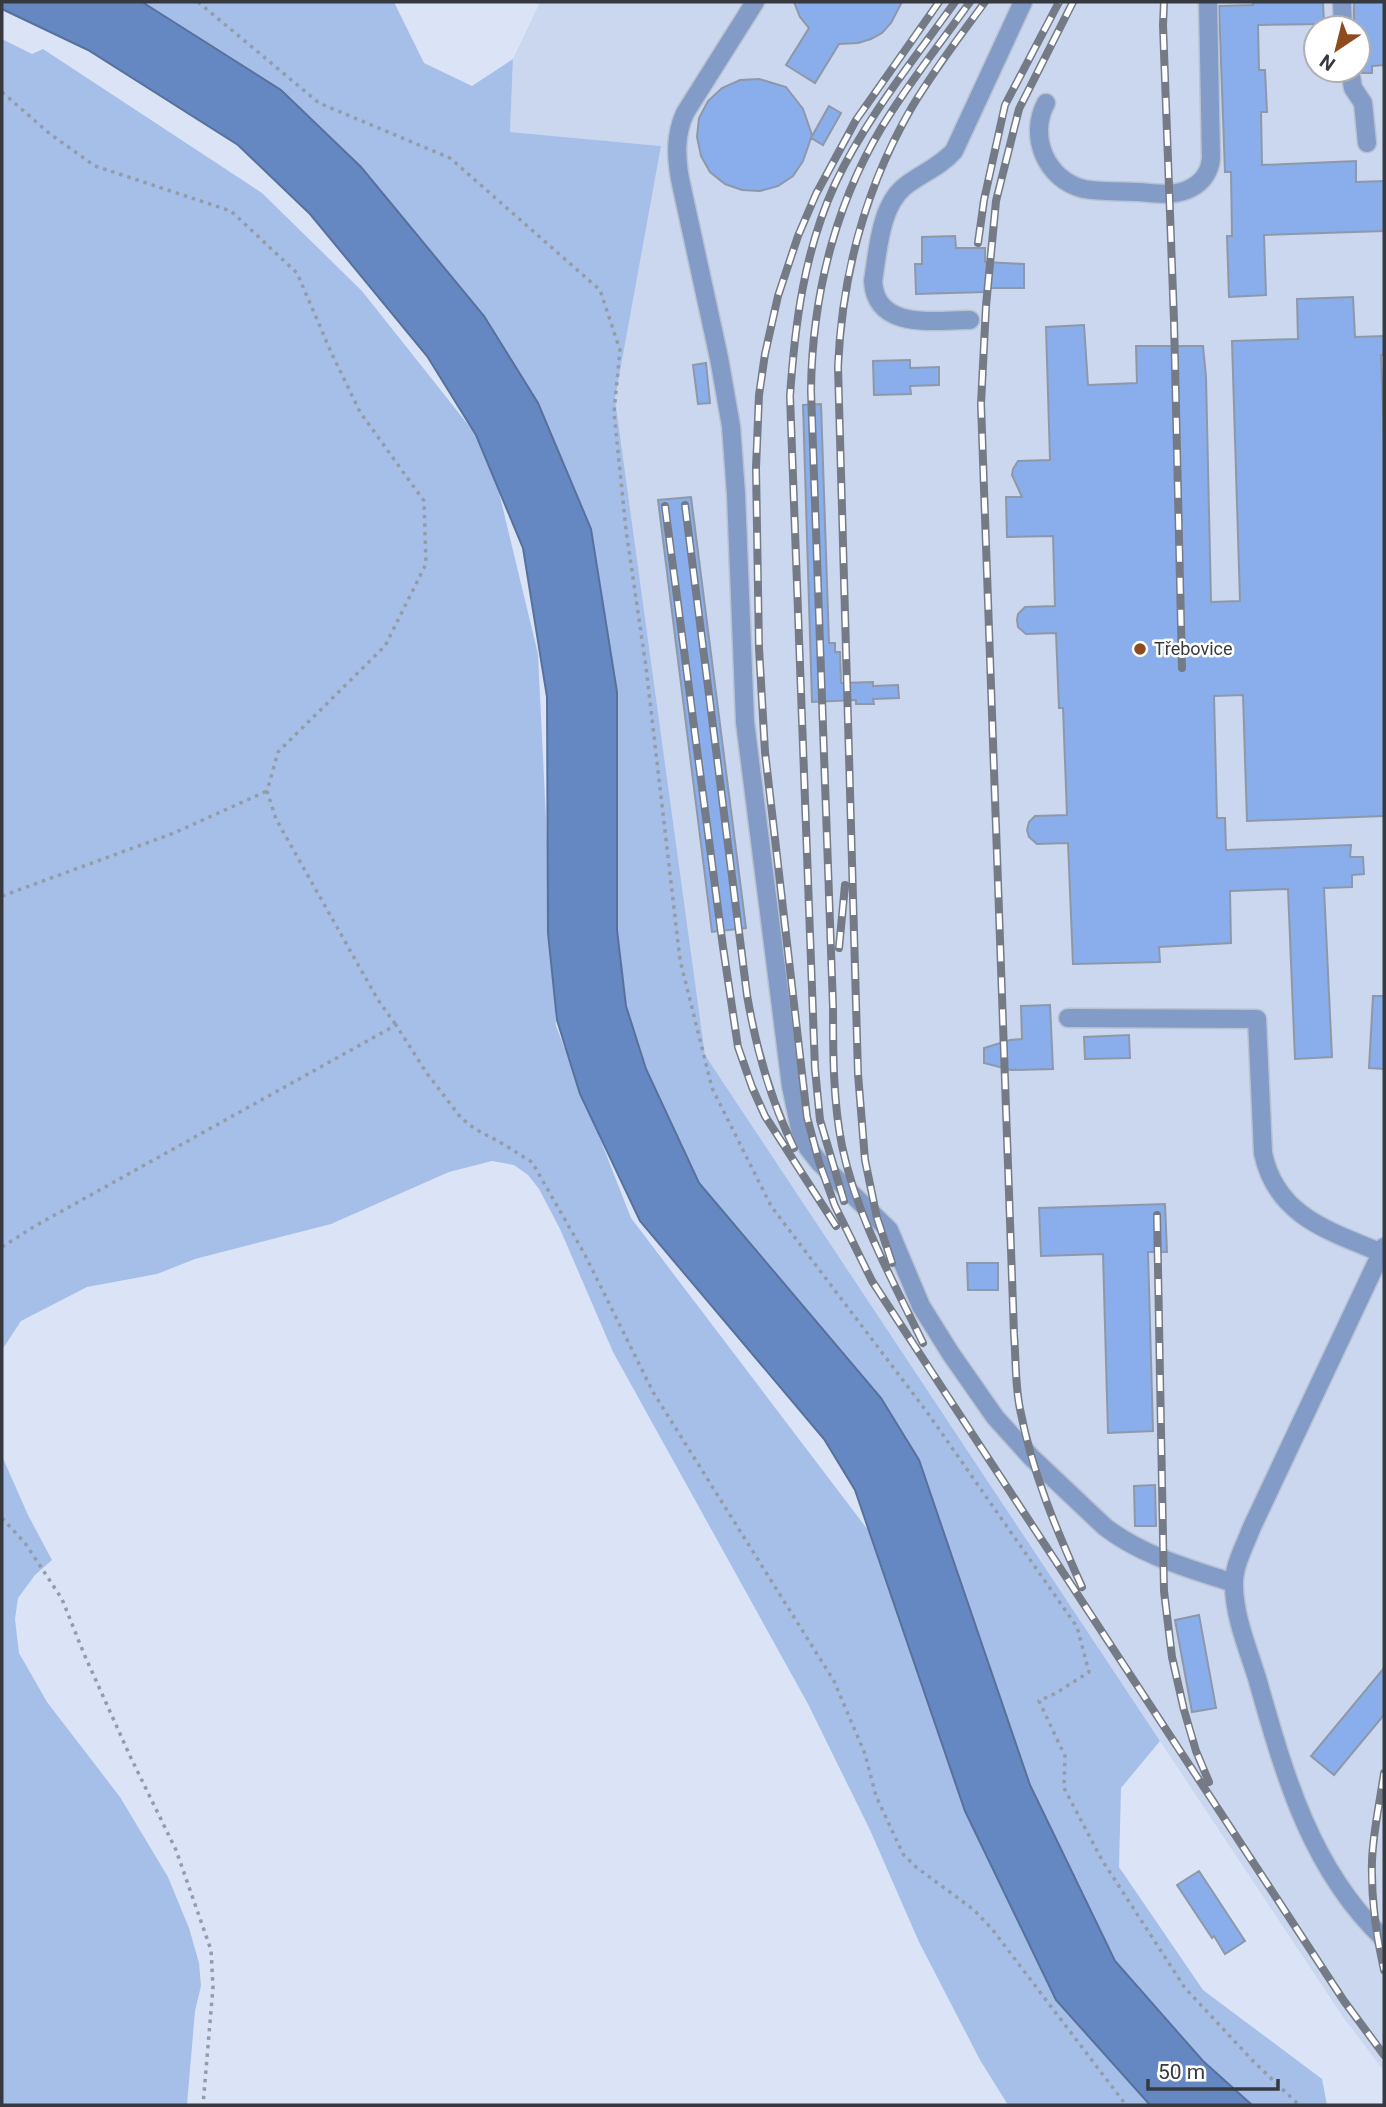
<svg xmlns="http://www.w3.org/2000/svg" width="1386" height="2107" viewBox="0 0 1386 2107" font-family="Roboto,sans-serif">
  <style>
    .built { fill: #cad7ee; fill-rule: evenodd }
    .green { fill: #a6bfe9 }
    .water { fill: #6588c3; stroke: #57719c; stroke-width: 2 }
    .building { fill: #89aeeb; stroke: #8e98a8; stroke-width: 2 }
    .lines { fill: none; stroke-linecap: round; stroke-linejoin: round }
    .minor-casing { stroke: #b9c2d2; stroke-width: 21 }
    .path { stroke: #949ca9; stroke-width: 3.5; stroke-dasharray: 3.5 5; stroke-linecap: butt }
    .minor { stroke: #829cc7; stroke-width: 18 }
    .rail-casing { stroke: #757b86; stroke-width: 8 }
    .rail { stroke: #fff; stroke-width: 5; stroke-dasharray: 16; stroke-linecap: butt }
    .poi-dot { fill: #8f4b1e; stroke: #fff; stroke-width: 2.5 }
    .labels { text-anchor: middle; stroke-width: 5; stroke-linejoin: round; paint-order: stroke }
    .poi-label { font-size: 18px; fill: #363a40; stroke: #fff; text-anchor: start }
  </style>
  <rect width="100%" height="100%" fill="#dae4f6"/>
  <!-- built -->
  <path class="built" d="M 540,2 L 1384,2 L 1384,2071 L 1343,2017 L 705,1055 L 615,399 L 661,146 L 510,132 L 513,59 ZM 1316,28 L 1358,28 L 1358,70 L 1316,70 Z"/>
  <!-- green -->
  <path class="green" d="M 142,2 L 394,2 L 424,63 L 472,86 L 513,59 L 510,132 L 661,146 L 615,399 L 705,1055 L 1160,1741 L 1121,1788 L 1119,1867 L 1203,1990 L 1322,2079 L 1327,2105 L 1252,2105 L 1203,2061 L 1115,1961 L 1030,1785 L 881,1398 L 699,1183 L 646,1069 L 626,1006 L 617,930 L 617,692 L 538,403 L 484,316 L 361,167 L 281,90 Z
    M 2,39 L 32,54 L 43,49 L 262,193 L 362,291 L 489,451 L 538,654 L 556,1026 L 631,1218 L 868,1530 L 894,1570 L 1159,2105 L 1008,2105 L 980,2060 L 919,1942 L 870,1830 L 808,1704 L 613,1352 L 560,1229 L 539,1189 L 528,1175 L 514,1165 L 492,1161 L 449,1172 L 331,1224 L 195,1259 L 157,1274 L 87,1287 L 21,1321 L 2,1350 Z
    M 2,1456 L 28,1515 L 52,1560 L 35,1575 L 18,1598 L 15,1619 L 19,1653 L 47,1702 L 120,1797 L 168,1877 L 189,1928 L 199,1963 L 201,1986 L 195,2011 L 187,2105 L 2,2105 Z"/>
  <!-- water -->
  <path class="water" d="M 2,2 L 142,2 L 281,90 L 361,167 L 484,316 L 538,403 L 591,529 L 617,692 L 617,930 L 626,1006 L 646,1069 L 699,1183 L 881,1398 L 919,1460 L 1030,1785 L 1115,1961 L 1203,2061 L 1252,2105 L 1150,2105 L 1056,2000 L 965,1811 L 855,1490 L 824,1439 L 640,1221 L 580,1094 L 557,1020 L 548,933 L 547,697 L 523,548 L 476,435 L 427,356 L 310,214 L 238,145 L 88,50 L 2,9 Z"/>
  <!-- building -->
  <path class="building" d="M 794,2 L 902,2 L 891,23 L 882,33 L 871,39 L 858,43 L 839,44 L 815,83 L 786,65 L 809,28 L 800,17 Z
    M 1253,2 L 1323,2 L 1324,24 L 1258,25 L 1259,70 L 1265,70 L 1267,112 L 1261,112 L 1262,165 L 1356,161 L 1356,182 L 1384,181 L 1384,231 L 1264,235 L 1266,295 L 1229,297 L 1227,236 L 1232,236 L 1231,172 L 1225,172 L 1219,6 L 1253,5 Z
    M 1354,2 L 1384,2 L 1384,65 L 1372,66 L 1372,73 L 1362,73 L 1358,62 L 1358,28 L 1354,28 Z
    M 759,79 L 786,87 L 803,109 L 812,135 L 803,161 L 793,176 L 778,186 L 760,191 L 742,190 L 725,184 L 710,172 L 701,156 L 697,137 L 699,118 L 708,101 L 722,88 L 740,80 Z
    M 829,106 L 841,113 L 823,145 L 811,138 Z
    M 955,236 L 956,248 L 985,248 L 985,262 L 1024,264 L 1024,288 L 985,288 L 985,292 L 916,294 L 915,264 L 922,264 L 922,237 Z
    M 1353,297 L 1355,337 L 1384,336 L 1384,355 L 1381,355 L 1384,440 L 1384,816 L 1247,821 L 1243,695 L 1214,696 L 1217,818 L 1225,818 L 1226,850 L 1351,845 L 1350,857 L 1363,857 L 1364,874 L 1352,875 L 1352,887 L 1324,888 L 1332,1057 L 1295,1059 L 1288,889 L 1230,891 L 1231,943 L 1159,947 L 1160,962 L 1073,964 L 1068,843 L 1037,844 L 1029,837 L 1027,830 L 1029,822 L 1035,816 L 1067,815 L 1063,708 L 1059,708 L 1056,633 L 1026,634 L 1018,627 L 1017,620 L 1018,614 L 1025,607 L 1055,606 L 1053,536 L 1007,537 L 1006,497 L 1022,497 L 1012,475 L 1013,469 L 1018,461 L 1050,460 L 1046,327 L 1084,325 L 1088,385 L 1137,383 L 1136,346 L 1203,346 L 1206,377 L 1211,602 L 1240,601 L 1232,341 L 1298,339 L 1297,299 Z
    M 910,360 L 910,368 L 939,367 L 939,385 L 910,386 L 911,394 L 874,395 L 873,361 Z
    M 706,363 L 710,403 L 698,404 L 693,365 Z
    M 821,404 L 829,643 L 835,643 L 835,652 L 840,652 L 841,683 L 873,682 L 873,686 L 898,685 L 899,698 L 873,699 L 874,704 L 856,704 L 856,700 L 812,702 L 803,405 Z
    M 691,497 L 746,928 L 712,932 L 658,500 Z
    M 1373,996 L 1384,996 L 1384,1069 L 1369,1068 Z
    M 1050,1005 L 1053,1069 L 1011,1070 L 984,1063 L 984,1048 L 1010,1040 L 1022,1039 L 1021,1006 Z
    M 1129,1035 L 1130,1058 L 1085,1059 L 1084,1037 Z
    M 1165,1204 L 1167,1252 L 1148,1252 L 1153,1431 L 1108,1433 L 1103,1254 L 1041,1256 L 1039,1208 Z
    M 967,1263 L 998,1263 L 998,1290 L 968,1290 Z
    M 1155,1485 L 1156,1526 L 1135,1526 L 1134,1486 Z
    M 1199,1615 L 1216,1708 L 1192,1712 L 1175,1620 Z
    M 1384,1668 L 1384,1715 L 1334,1775 L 1311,1756 Z
    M 1199,1871 L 1245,1941 L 1225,1954 L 1214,1936 L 1212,1938 L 1177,1885 Z"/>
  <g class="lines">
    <!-- minor casing -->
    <g class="minor-casing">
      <path id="minor" d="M 755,2 L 685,113 C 675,135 676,156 680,179 L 719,358 L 731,426 L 736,494 L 745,722 L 791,1086 L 800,1129 L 808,1148 L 819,1162 L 889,1230 L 921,1306 L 951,1354 L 995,1417 L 1031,1457 L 1105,1527 C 1143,1556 1188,1568 1233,1583
        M 1342,2 L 1343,28
        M 1350,70 L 1353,88 L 1363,103 L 1367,143
        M 1046,103 C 1028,136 1046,180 1084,189 C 1101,192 1120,191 1138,192 C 1155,193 1175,197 1191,188 C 1203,182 1210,171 1211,158 L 1208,2
        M 970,320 C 935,320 876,331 873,281 C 878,251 880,207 904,187 C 920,174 940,167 954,151 L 1023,2
        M 1068,1018 L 1257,1019 L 1263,1153 C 1276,1216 1329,1231 1382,1253
        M 1384,1247 L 1251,1529 C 1245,1546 1233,1566 1234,1585 C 1234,1616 1248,1649 1257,1678 C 1284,1773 1310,1869 1384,1939"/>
    </g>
    <!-- path -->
    <path class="path" d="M 198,2 L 319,103 L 450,158 L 600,290 L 620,350 L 614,412 L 626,530 L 646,667 L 680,960 L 712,1088 L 771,1206 L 927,1412 L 1077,1627 L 1089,1672 L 1056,1693 L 1039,1701 L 1065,1756 L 1064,1788 L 1102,1860 L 1185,1988 L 1253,2061 L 1299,2105
      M 2,92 L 50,134 L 95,166 L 231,211 L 297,273 L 331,352 L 360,412 L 424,501 L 426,564 L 385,646 L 278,752 L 267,791 L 276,819 L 378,1000 L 396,1025
      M 2,896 L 174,833 L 267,791
      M 2,1247 L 35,1226 L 396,1025 L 426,1072 L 461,1118 L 475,1129 L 498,1141 L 532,1162 L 584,1253 L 653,1392 L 834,1681 L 865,1754 L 876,1796 L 903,1854 L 916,1867 L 974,1910 L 992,1929 L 1126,2105
      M 2,1518 L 25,1543 L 62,1599 L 84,1654 L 130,1756 L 176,1850 L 211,1950 L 213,1987 L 203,2105"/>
    <!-- minor -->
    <use href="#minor" class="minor"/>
    <!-- rail casing -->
    <g class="rail-casing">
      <path id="rail" d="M 939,2 L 856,120 L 816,194 L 798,236 L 778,296 L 765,354 L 759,395 L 756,468 L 759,648 L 765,752 L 807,1117 L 819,1162 L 835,1206 L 872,1281 L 1344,2001 L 1384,2055
        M 1073,2 L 1019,109 L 996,201 L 986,306 L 981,404 L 1014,1334 C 1016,1359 1015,1385 1020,1409 C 1032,1472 1056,1529 1082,1587
        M 1164,2 L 1163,25 L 1174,321 L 1182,668
        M 978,243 L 984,200 L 1005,105 L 1059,2
        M 685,505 L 747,995 C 756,1048 770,1099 794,1148
        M 665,506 L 723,947 L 738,1047 L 752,1087 L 765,1116 L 836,1226
        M 839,948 L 845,885
        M 844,1201 L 820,1120 L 815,1069 L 790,396 C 795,323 804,252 835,184 C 866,118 913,61 955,2
        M 1157,1215 L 1164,1591 L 1172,1657 L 1184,1710 L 1196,1751 L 1209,1782
        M 892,1263 L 877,1218 L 865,1160 L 858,1074 L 838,367 C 842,274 865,188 912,107 C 934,70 960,36 985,2
        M 923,1343 C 892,1279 857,1217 842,1146 C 833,1101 833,1053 833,1007 L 811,391 C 812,293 837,194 892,111 C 916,74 944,38 970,2
        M 1384,1773 C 1380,1802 1373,1832 1372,1861 C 1371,1897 1376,1935 1384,1970"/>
    </g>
    <!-- rail -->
    <use href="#rail" class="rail"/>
  </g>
  <!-- markers -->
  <circle class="poi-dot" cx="1140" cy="649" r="7"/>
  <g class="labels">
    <!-- poi labels -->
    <g class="poi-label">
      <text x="1154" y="655">Třebovice</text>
    </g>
  </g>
  <!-- border -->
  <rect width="1386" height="2107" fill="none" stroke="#363a40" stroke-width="7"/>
  <!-- north arrow -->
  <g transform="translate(1337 49) rotate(215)"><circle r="33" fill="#ffffff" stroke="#afb0b3" stroke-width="2"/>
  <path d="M0-5L12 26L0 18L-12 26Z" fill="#8f4b1e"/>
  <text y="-10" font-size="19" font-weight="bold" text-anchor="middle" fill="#363a40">N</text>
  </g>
  <!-- scale -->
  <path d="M1148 2079v10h130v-10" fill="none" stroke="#363a40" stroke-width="3.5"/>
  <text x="1158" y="2079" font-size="21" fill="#363a40" stroke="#ffffff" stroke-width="5" paint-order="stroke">50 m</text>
</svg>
